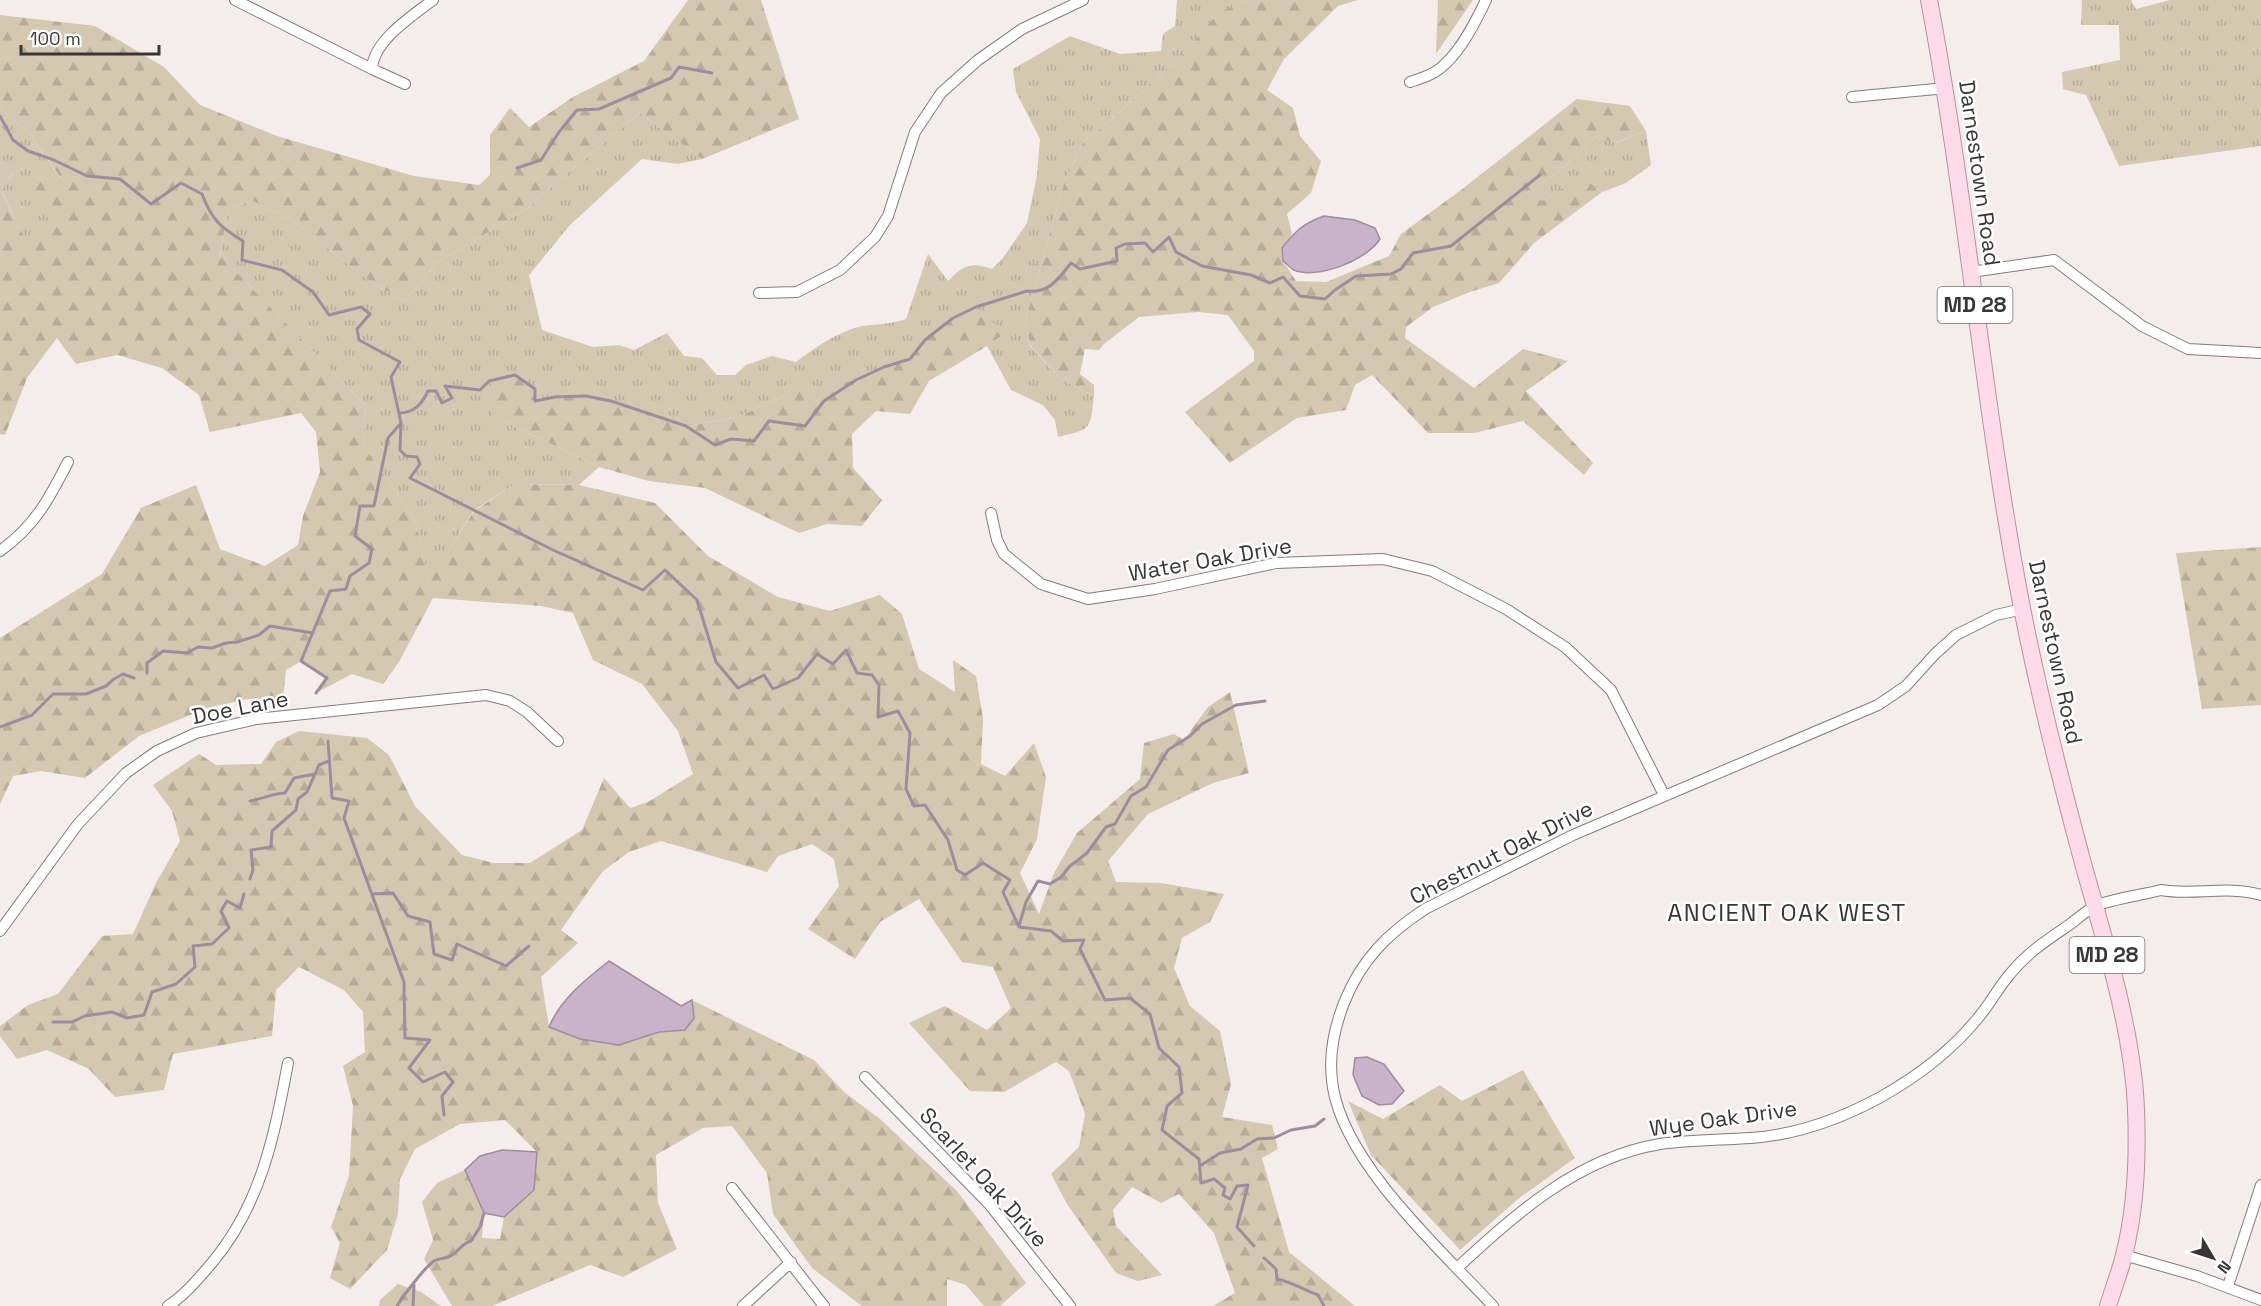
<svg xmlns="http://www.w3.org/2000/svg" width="2261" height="1306" viewBox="0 0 2261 1306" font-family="'Space Grotesk',sans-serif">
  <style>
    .grass { fill: url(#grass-tufts) }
    .forest { fill: url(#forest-firs) }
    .water { fill: #c9b2ca; stroke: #9e8d9e; stroke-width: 1.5 }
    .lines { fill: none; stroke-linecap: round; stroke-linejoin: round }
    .stream { stroke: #9e8d9e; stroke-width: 3 }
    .minor-casing { stroke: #837c7c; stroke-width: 12 }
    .primary-casing { stroke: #b8919f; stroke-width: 18 }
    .minor { stroke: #fff; stroke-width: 10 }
    .primary { stroke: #fddae8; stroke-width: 16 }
    .labels { text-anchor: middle; stroke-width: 5; stroke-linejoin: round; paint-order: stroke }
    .shield { fill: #fff; stroke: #747272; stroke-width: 1.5 }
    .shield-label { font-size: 21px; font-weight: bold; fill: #393636 }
    .street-label { font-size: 22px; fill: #393636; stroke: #fff }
    .neighbourhood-label { font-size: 24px; letter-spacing: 1.5px; fill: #393636; stroke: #fff }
  </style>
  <defs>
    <pattern id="grass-tufts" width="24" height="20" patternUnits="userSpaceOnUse" patternTransform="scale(1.5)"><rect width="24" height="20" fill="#d4c8b0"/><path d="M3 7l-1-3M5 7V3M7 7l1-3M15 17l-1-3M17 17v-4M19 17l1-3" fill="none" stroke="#b7ac98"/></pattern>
    <pattern id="forest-firs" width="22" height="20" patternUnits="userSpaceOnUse" patternTransform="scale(1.5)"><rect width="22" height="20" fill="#d4c8b0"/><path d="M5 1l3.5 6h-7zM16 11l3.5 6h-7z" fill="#b7ac98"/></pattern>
  </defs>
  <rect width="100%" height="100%" fill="#f5edec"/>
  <!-- grass -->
  <path class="grass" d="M 1177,0 L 1247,0 L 1219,13 L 1180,57 L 1110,121 L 1084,141 L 1064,183 L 1025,322 L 1030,346 L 1061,379 L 1094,396 C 1090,430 1092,429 1058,437 L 1055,420 L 1043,405 L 1011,390 L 987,346 L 1005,332 L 925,340 L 910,359 L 884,367 L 856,380 L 789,393 L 738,417 L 686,426 L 611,401 L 586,396 L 555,397 L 535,401 L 493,416 L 599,467 L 579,485 L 515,484 L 474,510 L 429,582 L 415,519 L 363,445 L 366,406 L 220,255 L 228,211 L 251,200 L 293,221 L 367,279 L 404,301 L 437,263 L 528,208 L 564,176 L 640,113 L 702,159 L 678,164 L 642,159 L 570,225 L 529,275 L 542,330 L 593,347 L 619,345 L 634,350 L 667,333 L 684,356 L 702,358 L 717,375 L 735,375 L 746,365 L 772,356 L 796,362 C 816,347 838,331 863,326 C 878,324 891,324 906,319 L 928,254 L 948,281 C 963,266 970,261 992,269 L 1003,258 L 1027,223 L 1037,175 L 1040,139 L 1016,92 L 1013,69 L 1070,36 L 1120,54 L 1161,51 L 1163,34 L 1175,26 Z
    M 2082,0 L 2131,0 L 2136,9 L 2170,0 L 2261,0 L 2261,146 L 2119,166 L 2086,95 L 2063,89 L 2062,72 L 2120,60 L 2119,25 L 2081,25 Z
    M 0,107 L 30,135 L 60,178 L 52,224 L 25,240 L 2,192 L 13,172 L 0,162 Z
    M 1646,131 L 1651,165 L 1626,183 L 1602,192 L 1581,178 L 1542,201 L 1533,190 L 1563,168 L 1596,136 L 1616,143 Z"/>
  <!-- forest -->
  <path class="forest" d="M 688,0 L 761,0 L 799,119 L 702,159 L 640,113 L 564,176 L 528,208 L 437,263 L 404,301 L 367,279 L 293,221 L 251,200 L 228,211 L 220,255 L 366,406 L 363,445 L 415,519 L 429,581 L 474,511 L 515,484 L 579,485 L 655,503 L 708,556 L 778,597 L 830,611 L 880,595 L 902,614 L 919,669 L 955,692 L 953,660 L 976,676 L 983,719 L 981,764 L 1005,776 L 1034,743 L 1046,777 L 1037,839 L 1020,873 L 1039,914 L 1054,873 L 1077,833 L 1140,779 L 1144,743 L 1174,734 L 1184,740 L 1208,707 L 1230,692 L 1249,773 L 1213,783 L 1148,814 L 1108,861 L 1116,882 L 1161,883 L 1224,894 L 1210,922 L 1182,938 L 1174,968 L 1190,1006 L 1220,1031 L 1231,1084 L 1222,1117 L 1272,1125 L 1278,1149 L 1262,1158 L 1289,1252 L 1355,1306 L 1213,1306 L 1235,1293 L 1214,1233 L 1179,1194 L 1161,1203 L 1132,1187 L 1113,1210 L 1116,1226 L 1162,1275 L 1138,1281 L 1116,1273 L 1067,1204 L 1051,1174 L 1079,1147 L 1085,1114 L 1069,1071 L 1056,1062 L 1004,1092 L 970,1091 L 909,1023 L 945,1006 L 987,1030 L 1011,1008 L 993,967 L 962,962 L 919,899 L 880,922 L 855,959 L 808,929 L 839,886 L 834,859 L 812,844 L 778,856 L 767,872 L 661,841 L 629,852 L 602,872 L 561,930 L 578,943 L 541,977 L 549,1027 L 580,1039 L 619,1045 L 659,1032 L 685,1030 L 694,1018 L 692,1000 L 814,1060 L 844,1092 L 880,1119 L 957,1191 L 1026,1283 L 1000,1306 L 984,1306 L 966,1285 L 947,1279 L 947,1306 L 862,1306 L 812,1268 L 773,1214 L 767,1173 L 732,1126 L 703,1128 L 656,1155 L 658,1203 L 677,1249 L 623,1277 L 590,1265 L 492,1306 L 452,1306 L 424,1259 L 433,1240 L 422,1202 L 437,1183 L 465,1170 L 484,1213 L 482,1238 L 500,1239 L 504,1217 L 534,1190 L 537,1152 L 505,1120 L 460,1124 L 415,1149 L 400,1179 L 398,1214 L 387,1250 L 350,1289 L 330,1278 L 340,1243 L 331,1227 L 349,1176 L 353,1106 L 343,1066 L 365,1052 L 363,1012 L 344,990 L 299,967 L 276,990 L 272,1036 L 173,1054 L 164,1090 L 115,1097 L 89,1069 L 47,1050 L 17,1059 L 0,1036 L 0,1026 L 28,1005 L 58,994 L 102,936 L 133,934 L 156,883 L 180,841 L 172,811 L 153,785 L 199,754 L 216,765 L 261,764 L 276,742 L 299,731 L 367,738 L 389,755 L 415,806 L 462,855 L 494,863 L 530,863 L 582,830 L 604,778 L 630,808 L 648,802 L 693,774 L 678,731 L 642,684 L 593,660 L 573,613 L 541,606 L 433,598 L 399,662 L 383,684 L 352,674 L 316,693 L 327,678 L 301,661 L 286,670 L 283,699 L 248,699 L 207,708 L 139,736 L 85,778 L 41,771 L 13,776 L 0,804 L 0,638 L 102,574 L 141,508 L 196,485 L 220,549 L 265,566 L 298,545 L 303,516 L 320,472 L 316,432 L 301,413 L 210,432 L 199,395 L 162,368 L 117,355 L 76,364 L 57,338 L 27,378 L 5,435 L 0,434 L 0,162 L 13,171 L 2,193 L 25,239 L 52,224 L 25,184 L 60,177 L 30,135 L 0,107 L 0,15 L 95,26 L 164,67 L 200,105 L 277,136 L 414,176 L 479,185 L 490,175 L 490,135 L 510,108 L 529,127 L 573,97 L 644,61 Z
    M 1247,0 L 1358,0 L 1338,6 L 1284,59 L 1267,90 L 1293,108 L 1300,136 L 1321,161 L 1311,193 L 1287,214 L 1292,234 L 1282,248 L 1283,261 L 1296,281 L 1326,282 L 1389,256 L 1401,234 L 1461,190 L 1577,99 L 1630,106 L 1646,131 L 1615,143 L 1596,136 L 1563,168 L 1533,190 L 1542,201 L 1581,177 L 1602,192 L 1534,243 L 1499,283 L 1470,292 L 1433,307 L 1406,327 L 1405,338 L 1474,388 L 1523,349 L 1568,361 L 1526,391 L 1593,463 L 1584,475 L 1523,421 L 1474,433 L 1428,433 L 1372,375 L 1355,385 L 1346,410 L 1297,418 L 1230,463 L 1185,412 L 1254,361 L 1254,351 L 1228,315 L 1198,312 L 1139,317 L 1104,344 L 1099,350 L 1085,349 L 1080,374 L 1094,385 L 1094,396 L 1061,379 L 1030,345 L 1025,322 L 1064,183 L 1084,141 L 1110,121 L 1180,57 L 1219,12 Z
    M 1438,0 L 1473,0 L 1436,54 Z
    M 976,307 L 1005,333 L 987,346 L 929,381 L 910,414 L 876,411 L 852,434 L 853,468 L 882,500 L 862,526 L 827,524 L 799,533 L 705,488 L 649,481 L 599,467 L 493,416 L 489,381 L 515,375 L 535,389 L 536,401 L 555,397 L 586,396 L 611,401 L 686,426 L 738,417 L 791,392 L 856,380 L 884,367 L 910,359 L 925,340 L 953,318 Z
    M 2261,547 L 2261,705 L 2202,709 L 2176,553 Z
    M 1523,1070 L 1575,1158 L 1518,1199 L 1460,1250 L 1371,1155 L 1348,1101 L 1383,1119 L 1440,1085 L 1462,1101 Z
    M 398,1284 L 421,1292 L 441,1306 L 379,1306 L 380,1300 Z"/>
  <!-- water -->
  <path class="water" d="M 1324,216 L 1355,220 L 1375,228 L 1380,239 C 1367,260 1317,280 1294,270 C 1290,268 1286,263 1283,261 L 1282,248 C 1295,231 1304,223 1324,216 Z
    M 609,961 L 681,1006 L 692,1000 L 694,1018 L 685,1030 L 659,1032 L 619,1045 L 580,1039 L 549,1027 C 560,1000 586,979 609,961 Z
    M 1367,1057 L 1384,1064 L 1404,1091 L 1392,1104 L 1379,1105 L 1362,1096 L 1353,1075 L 1355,1058 Z
    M 502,1150 L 537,1152 L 534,1190 L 504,1217 L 484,1213 L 465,1170 L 480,1156 Z"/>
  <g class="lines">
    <!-- stream -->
    <path class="stream" d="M 0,116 L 13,140 L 28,151 L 54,160 L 87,176 L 120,179 L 151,204 L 181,183 L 202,194 C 212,220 220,227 243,241 L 242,260 L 282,270 L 313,292 L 329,315 L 361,307 L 370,314 L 357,329 L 359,340 L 400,362 L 391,377 L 401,423 L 388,438 L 374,506 L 360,506 L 355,536 L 372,549 L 369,563 L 350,576 L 346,589 L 330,591 L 301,661 L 327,678 L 316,693
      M 517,168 L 541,160 L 559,132 L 577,110 L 599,109 L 671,78 L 679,67 L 712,73
      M 399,413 C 414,413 422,404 428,391 L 436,391 L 442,403 L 452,398 L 445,386 L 480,390 L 489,381 L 515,375 L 535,389 L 535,401 L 555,397 L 586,396 L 611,401 L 686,426 L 715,445 L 731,439 L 754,441 L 769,421 L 805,426 L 824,401 L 856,380 L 884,367 L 910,359 L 925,340 L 953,318 L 976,307 L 1027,291 C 1049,294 1059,278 1071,263 L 1080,269 L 1117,261 L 1116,248 L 1125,244 L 1145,243 L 1153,252 L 1169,237 L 1176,252 L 1202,266 L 1251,275 L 1270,283 L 1283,277 L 1300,296 L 1325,299 L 1335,290 L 1356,276 L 1391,274 L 1401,269 L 1413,253 L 1451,246 L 1540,175
      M 401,423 L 400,450 L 406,456 L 417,457 L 420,464 L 410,478 L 553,550 L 643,590 L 665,570 L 697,600 L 716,662 L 738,688 L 764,675 L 773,689 L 798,678 L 817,654 L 833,664 L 846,650 L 857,673 L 872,675 L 879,685 L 878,717 L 898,711 L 910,733 L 906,789 L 914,806 L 925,805 L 948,840 L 957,870 L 965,875 L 983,863 L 1010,880 L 1003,892 L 1019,927 L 1051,931 L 1063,941 L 1084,940 L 1080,949 L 1105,1000 L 1130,998 L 1150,1014 L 1159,1048 L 1179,1067 L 1182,1093 L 1167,1106 L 1162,1130 L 1199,1159 L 1201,1183 L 1214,1179 L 1225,1188 L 1223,1195 L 1230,1199 L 1237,1186 L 1248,1185 L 1237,1227 L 1254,1246
      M 147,673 L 147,663 L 163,651 L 187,653 L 198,647 L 212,648 L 226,643 L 237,642 L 259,635 L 270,626 L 313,633
      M 0,727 L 32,715 L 53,694 L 86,694 L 106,686 L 114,679 L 123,674 L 134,678
      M 328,741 L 332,798 L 349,801 L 344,818 L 404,982 L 405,1038 L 430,1040 L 409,1068 L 423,1082 L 445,1072 L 453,1082 L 442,1096 L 444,1115
      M 250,801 C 262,799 274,793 285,793 L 294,778 L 315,774
      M 250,879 L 253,870 L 251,850 L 271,847 L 272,831 L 296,810 L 298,799 L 307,792 L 319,765 L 329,761
      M 372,894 L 393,893 L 408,916 L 430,922 L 434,954 L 452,960 L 457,944 L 506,966 L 529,946
      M 1019,926 L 1026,902 L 1038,881 L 1050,884 L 1061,877 L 1070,866 L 1087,853 L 1106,827 L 1115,824 L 1131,796 L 1146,787 L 1168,750 L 1190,736 L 1202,724 L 1236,705 L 1265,701
      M 53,1022 L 72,1022 L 85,1016 L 112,1012 L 127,1018 L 144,1015 L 152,992 L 176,984 L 195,967 L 193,946 L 212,944 L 229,928 L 221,911 L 227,901 L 240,908 L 244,894
      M 1200,1166 L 1220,1153 L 1241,1149 L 1257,1139 L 1274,1138 L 1291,1130 L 1315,1126 L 1324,1119
      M 1264,1258 L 1276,1269 L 1277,1279 C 1292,1282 1304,1290 1318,1295 L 1324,1306
      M 397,1306 C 404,1295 424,1268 434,1261 C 439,1258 447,1259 452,1255 C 460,1250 461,1244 471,1241 L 480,1227 L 484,1213
      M 413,1306 L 414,1285"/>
    <!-- minor casing -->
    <g class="minor-casing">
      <path id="minor" d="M 235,0 L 372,69 L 405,84
        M 372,69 C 373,41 412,16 433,0
        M 1410,82 C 1422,78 1435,74 1444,65 C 1462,49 1476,21 1486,0
        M 1852,97 L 1946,88
        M 1971,272 L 2054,260 L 2142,326 L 2188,349 L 2261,353
        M 759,293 L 797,292 L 840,270 L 875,237 L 888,216 L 915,132 L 941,93 L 978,60 L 1022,29 L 1083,0
        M 991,513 L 997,540 L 1004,554 L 1041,584 L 1088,599 L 1155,589 L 1276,563 L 1383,559 L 1432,571 L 1506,609 L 1565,647 L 1611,690 L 1664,795
        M 0,551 C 35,526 49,499 68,462
        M 0,931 L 78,824 L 126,773 L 157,751 L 196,733 L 256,719 L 486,695 L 510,701 L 527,712 L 558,741
        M 865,1077 L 989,1204 L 1070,1306
        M 732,1188 L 824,1306
        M 2124,1255 L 2197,1276 L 2261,1300
        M 1457,1268 C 1517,1213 1577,1158 1660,1144 C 1690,1140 1720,1140 1750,1138 C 1796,1135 1840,1119 1879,1098 C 1915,1078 1952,1050 1978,1018 C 1990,1004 1998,988 2010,974 C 2027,953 2047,940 2069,925 C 2077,919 2086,911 2095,906 C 2112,899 2142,895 2161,890 C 2193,896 2228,885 2261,895
        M 2228,1286 L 2261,1185
        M 168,1306 C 185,1295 198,1279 211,1264 C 261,1205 274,1137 288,1063
        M 743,1306 L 791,1262
        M 1493,1306 C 1441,1250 1346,1165 1333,1088 C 1328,1059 1333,1031 1344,1003 C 1361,960 1387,934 1425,909 L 1573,835 L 1878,705 L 1906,686 L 1935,654 L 1956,635 L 1996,615 L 2023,609"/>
    </g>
    <!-- primary casing -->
    <g class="primary-casing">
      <path id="primary" d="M 1929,0 C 1967,201 1983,406 2022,608 C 2039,695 2061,782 2084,867 C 2105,942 2133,1032 2136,1109 C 2138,1157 2136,1208 2124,1255 C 2120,1272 2113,1289 2108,1306"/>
    </g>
    <!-- minor -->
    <use href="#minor" class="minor"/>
    <!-- primary -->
    <use href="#primary" class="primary"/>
  </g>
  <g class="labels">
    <!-- shield labels -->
    <g class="shield">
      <rect x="1937.5" y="287" width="75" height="36" rx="4.5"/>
      <rect x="2069.5" y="937" width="75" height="36" rx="4.5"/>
    </g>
    <g class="shield-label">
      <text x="1975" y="312">MD 28</text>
      <text x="2107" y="962">MD 28</text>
    </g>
    <!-- street labels -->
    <g class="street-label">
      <text transform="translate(1980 173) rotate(82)" y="8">Darnestown Road</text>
      <text transform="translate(1210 559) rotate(-10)" y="8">Water Oak Drive</text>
      <text transform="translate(2056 652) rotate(78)" y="8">Darnestown Road</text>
      <text transform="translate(240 707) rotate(-11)" y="8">Doe Lane</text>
      <text transform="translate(1501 852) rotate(-27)" y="8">Chestnut Oak Drive</text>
      <text transform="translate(1723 1118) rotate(-8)" y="8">Wye Oak Drive</text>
      <text transform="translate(984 1177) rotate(48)" y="8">Scarlet Oak Drive</text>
    </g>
    <!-- neighbourhood labels -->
    <g class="neighbourhood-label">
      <text x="1787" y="921">ANCIENT OAK WEST</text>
    </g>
  </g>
  <!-- north arrow -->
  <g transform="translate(2213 1258) rotate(129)" stroke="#ffffff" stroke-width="4.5" paint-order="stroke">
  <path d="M0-4.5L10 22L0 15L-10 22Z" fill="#393636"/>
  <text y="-9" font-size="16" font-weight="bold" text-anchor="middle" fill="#393636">N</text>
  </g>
  <!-- scale -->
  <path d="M21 45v9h138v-9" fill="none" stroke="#393636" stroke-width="3"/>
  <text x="30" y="45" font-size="18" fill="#393636" stroke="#ffffff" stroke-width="4.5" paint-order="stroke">100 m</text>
</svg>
